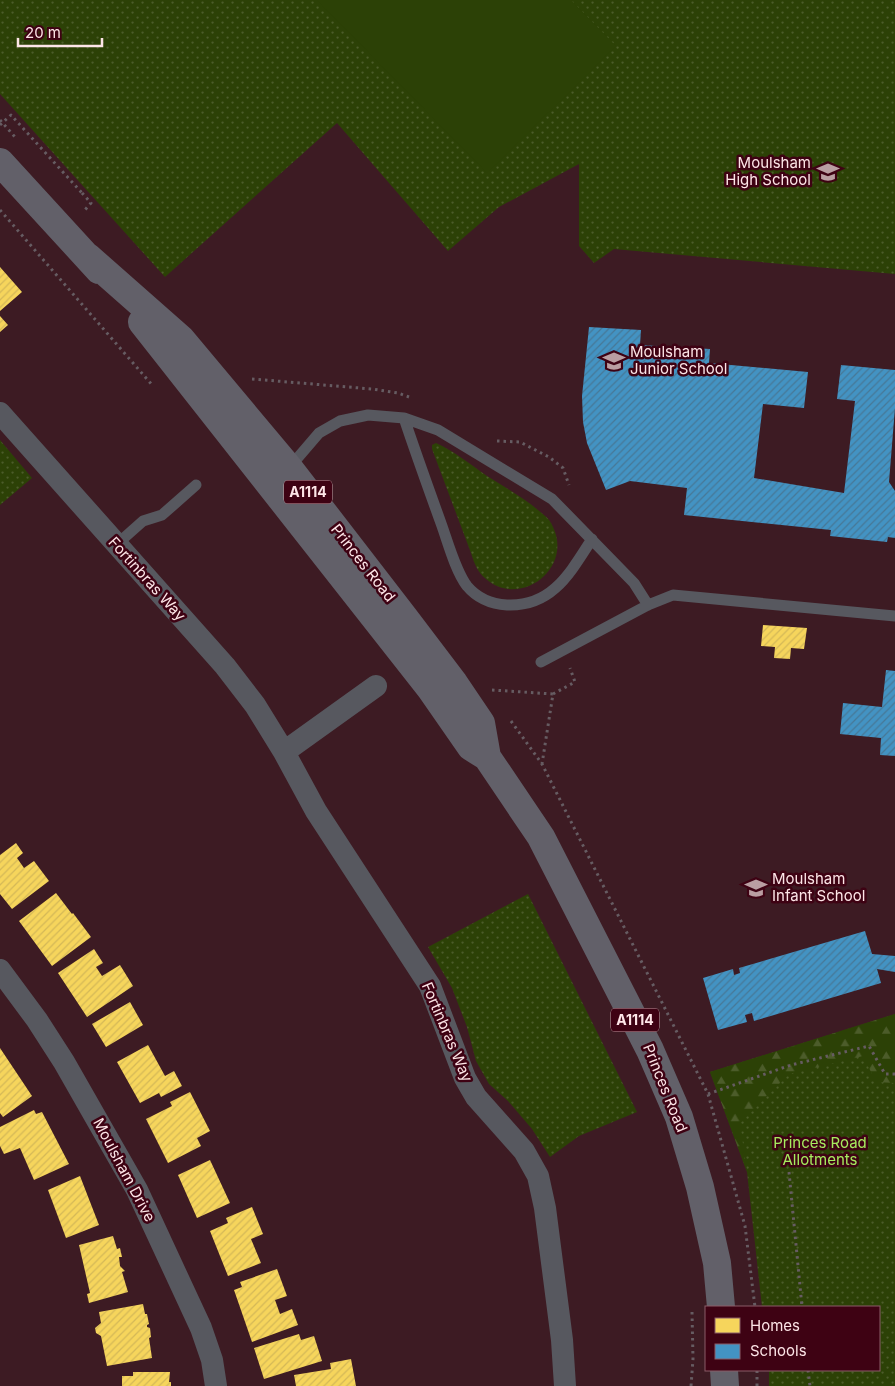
<svg xmlns="http://www.w3.org/2000/svg" width="895" height="1386" viewBox="0 0 895 1386" font-family="Inter,sans-serif">
  <style>
    .green { fill: url(#green-dots) }
    .forest { fill: url(#forest-firs) }
    .pitch { fill: #2c4106 }
    .homes { fill: url(#homes-hatch) }
    .schools { fill: url(#schools-hatch) }
    .lines { fill: none; stroke-linecap: round; stroke-linejoin: round }
    .path { stroke: #665c62; stroke-width: 3; stroke-dasharray: 2.5 4; stroke-linecap: butt }
    .lane { stroke: #57585f; stroke-width: 11 }
    .street { stroke: #57585f; stroke-width: 22 }
    .primary { stroke: #626069; stroke-width: 28 }
    .path-bridge { stroke: #665c62; stroke-width: 3; stroke-dasharray: 2.5 4; stroke-linecap: butt }
    .labels { text-anchor: middle; stroke-width: 5; stroke-linejoin: round; paint-order: stroke }
    .shield { fill: #3e0213; stroke: #c4a1a7; stroke-width: 1 }
    .shield-label { font-size: 14px; font-weight: bold; fill: #fde5e7 }
    .poi-label { font-size: 15px; fill: #fde5e7; stroke: #3e0213; text-anchor: start }
    .street-label { font-size: 15px; fill: #fde5e7; stroke: #3e0213 }
    .park-label { font-size: 15px; fill: #a6ec5f; stroke: #3e0213 }
  </style>
  <defs>
    <pattern id="green-dots" width="8" height="8" patternUnits="userSpaceOnUse" patternTransform="scale(1.25)"><rect width="8" height="8" fill="#2c4106"/><path d="M2 2h.1M6 6h.1" fill="none" stroke="#4c5c2a" stroke-width="1.8" stroke-linecap="round"/></pattern>
    <pattern id="forest-firs" width="22" height="20" patternUnits="userSpaceOnUse" patternTransform="scale(1.25)"><rect width="22" height="20" fill="#2c4106"/><path d="M5 1l3.5 6h-7zM16 11l3.5 6h-7z" fill="#4c5c2a"/></pattern>
    <pattern id="homes-hatch" width="6" height="6" patternUnits="userSpaceOnUse" patternTransform="scale(1.25)"><rect width="6" height="6" fill="#f6d55c"/><path d="M-1 1l2-2M0 6l6-6M5 7l2-2" fill="none" stroke="#d4b857"/></pattern>
    <pattern id="schools-hatch" width="6" height="6" patternUnits="userSpaceOnUse" patternTransform="scale(1.25)"><rect width="6" height="6" fill="#4393c3"/><path d="M-1 1l2-2M0 6l6-6M5 7l2-2" fill="none" stroke="#467897"/></pattern>
  </defs>
  <rect width="100%" height="100%" fill="#3d1b23"/>
  <!-- green -->
  <path class="green" d="M 0,0 L 895,0 L 895,274 L 614,249 L 594,263 L 579,246 L 579,164 L 499,207 L 448,251 L 337,123 L 165,277 L 0,94 Z
    M 0,440 L 32,478 L 0,505 Z
    M 436,443 C 454,451 471,465 487,476 C 506,488 527,500 544,515 C 548,518 551,522 553,527 C 573,568 521,609 486,579 C 478,573 474,563 471,553 L 432,449 L 432,445 Z
    M 528,894 L 637,1112 L 579,1136 L 550,1157 L 532,1129 L 508,1101 L 489,1084 L 476,1061 L 467,1027 L 452,988 L 428,947 Z
    M 895,1014 L 895,1386 L 769,1386 L 769,1370 L 879,1370 L 879,1307 L 762,1307 L 747,1172 L 710,1072 Z"/>
  <!-- forest -->
  <path class="forest" d="M 895,1014 L 895,1083 L 876,1082 L 863,1056 L 789,1074 L 740,1123 L 747,1172 L 710,1072 Z"/>
  <!-- pitch -->
  <path class="pitch" d="M 317,0 L 571,0 L 616,46 L 487,173 Z"/>
  <!-- homes -->
  <path class="homes" d="M 0,267 L 22,292 L 0,311 Z
    M 0,316 L 8,325 L 0,332 Z
    M 763,625 L 807,628 L 804,649 L 791,648 L 790,659 L 774,658 L 775,647 L 761,646 Z
    M 16,843 L 23,853 L 17,858 L 24,868 L 34,861 L 49,881 L 12,909 L 0,894 L 0,855 Z
    M 56,893 L 72,914 L 73,913 L 91,937 L 52,966 L 19,921 Z
    M 94,949 L 103,963 L 96,967 L 102,976 L 120,965 L 133,986 L 87,1017 L 58,973 Z
    M 130,1002 L 143,1025 L 106,1047 L 92,1024 Z
    M 148,1045 L 165,1076 L 174,1071 L 182,1086 L 161,1097 L 159,1093 L 140,1103 L 117,1062 Z
    M 0,1048 L 32,1096 L 3,1117 L 0,1113 Z
    M 190,1092 L 210,1131 L 197,1138 L 201,1146 L 168,1163 L 146,1119 L 172,1106 L 170,1102 Z
    M 34,1110 L 36,1114 L 42,1112 L 69,1164 L 34,1180 L 20,1148 L 4,1154 L 0,1146 L 0,1127 Z
    M 210,1160 L 230,1203 L 197,1218 L 178,1175 Z
    M 80,1176 L 99,1225 L 66,1238 L 48,1190 Z
    M 252,1207 L 263,1234 L 251,1239 L 261,1263 L 228,1276 L 210,1231 L 228,1223 L 226,1218 Z
    M 113,1236 L 117,1249 L 120,1248 L 122,1257 L 119,1257 L 120,1266 L 125,1271 L 122,1272 L 128,1292 L 89,1303 L 87,1294 L 90,1293 L 79,1245 Z
    M 277,1269 L 287,1296 L 275,1300 L 280,1314 L 292,1309 L 298,1325 L 252,1342 L 234,1290 L 242,1287 L 240,1282 Z
    M 143,1304 L 145,1314 L 147,1314 L 149,1324 L 147,1325 L 147,1327 L 150,1328 L 151,1337 L 149,1338 L 152,1358 L 107,1366 L 101,1336 L 96,1333 L 95,1328 L 101,1323 L 99,1312 Z
    M 299,1334 L 301,1340 L 314,1336 L 322,1361 L 264,1379 L 254,1348 Z
    M 351,1359 L 356,1386 L 296,1386 L 294,1375 L 331,1369 L 330,1363 Z
    M 133,1372 L 170,1372 L 169,1382 L 171,1382 L 171,1386 L 122,1386 L 122,1376 L 133,1376 Z"/>
  <!-- schools -->
  <path class="schools" d="M 589,327 L 641,330 L 640,345 L 710,349 L 709,363 L 808,372 L 804,408 L 763,404 L 754,478 L 844,493 L 855,401 L 837,399 L 841,365 L 895,370 L 895,408 L 889,482 L 895,491 L 895,538 L 888,537 L 887,542 L 830,536 L 831,530 L 684,515 L 687,488 L 630,481 L 606,490 L 587,443 L 583,422 L 582,396 Z
    M 886,670 L 895,671 L 895,756 L 880,755 L 881,738 L 840,734 L 843,703 L 882,707 Z
    M 865,931 L 872,954 L 895,956 L 895,972 L 877,969 L 881,983 L 754,1021 L 752,1013 L 745,1015 L 747,1022 L 718,1030 L 703,978 L 733,969 L 734,975 L 740,973 L 739,968 Z"/>
  <g class="lines">
    <!-- path -->
    <path class="path" d="M 0,120 L 15,137
      M 82,193 L 91,203 L 84,211
      M 0,210 L 153,386
      M 252,379 L 372,389 L 398,393 L 409,397
      M 497,441 L 520,442 L 549,457 L 563,468 L 569,485
      M 492,690 L 553,694 L 542,764
      M 553,694 L 575,682 L 570,668
      M 511,721 L 542,764 L 708,1094 L 745,1226 L 755,1307
      M 708,1094 L 791,1065 L 869,1046 L 885,1074 L 895,1074
      M 789,1172 L 802,1307
      M 808,1370 L 810,1386
      M 691,1386 L 693,1359 L 692,1312
      M 757,1386 L 757,1370"/>
    <!-- lane -->
    <path class="lane" d="M 404,418 C 416,454 429,490 442,526 C 448,543 456,572 467,586 C 477,598 491,604 507,605 C 552,607 570,573 592,539
      M 289,468 L 319,433 L 340,421 L 368,415 L 404,418 L 438,430 L 552,499 L 634,583 L 648,605
      M 116,545 L 143,521 L 162,515 L 196,485
      M 541,662 L 648,605 L 673,595 L 895,616"/>
    <!-- street -->
    <path class="street" d="M 0,413 L 225,666 L 255,705 L 284,752 L 316,811 L 430,986 L 465,1078 L 476,1097 L 524,1151 L 538,1176 L 545,1208 L 562,1340 L 565,1386
      M 284,752 L 376,686
      M 0,970 L 37,1020 L 64,1062 L 137,1190 L 201,1328 L 212,1360 L 216,1386"/>
    <!-- primary -->
    <path class="primary" d="M 0,162 L 99,270
      M 88,257 L 181,339 L 289,468 L 404,617 L 454,683 L 481,723 L 487,757 L 541,837 L 650,1050 L 679,1117 L 700,1187 L 717,1263 L 721,1307
      M 142,322 L 430,688 L 471,747 L 487,757
      M 724,1370 L 725,1386"/>
    <!-- path-bridge -->
    <path class="path-bridge" d="M 0,125 L 11,115 L 82,193"/>
  </g>
  <!-- icons -->
  <defs>
    <g id="school-bare" transform="scale(1.725)"><path d="M0-5L7-2L0 1L-7-2ZM-4 1L0 2.5L4 1V4Q0 6-4 4Z" fill="#ba9ea2" stroke="#3e0213" stroke-width="2.5" paint-order="stroke"/></g>
  </defs>
  <g fill-rule="evenodd">
    <use href="#school-bare" x="828" y="172"/>
    <use href="#school-bare" x="614" y="361"/>
    <use href="#school-bare" x="756" y="888"/>
  </g>
  <g class="labels">
    <!-- shield labels -->
    <g class="shield">
      <rect x="284" y="480.5" width="48" height="23" rx="4"/>
      <rect x="611" y="1008.5" width="48" height="23" rx="4"/>
    </g>
    <g class="shield-label">
      <text x="308" y="497">A1114</text>
      <text x="635" y="1025">A1114</text>
    </g>
    <!-- poi labels -->
    <g class="poi-label">
      <text x="811" y="168" text-anchor="end">Moulsham<tspan x="811" dy="17">High School</tspan></text>
      <text x="630" y="357">Moulsham<tspan x="630" dy="17">Junior School</tspan></text>
      <text x="772" y="884">Moulsham<tspan x="772" dy="17">Infant School</tspan></text>
    </g>
    <!-- street labels -->
    <g class="street-label">
      <text transform="translate(363 563) rotate(52)" y="5">Princes Road</text>
      <text transform="translate(147 579) rotate(48)" y="5">Fortinbras Way</text>
      <text transform="translate(447 1032) rotate(67)" y="5">Fortinbras Way</text>
      <text transform="translate(665 1088) rotate(68)" y="5">Princes Road</text>
      <text transform="translate(124 1170) rotate(62)" y="5">Moulsham Drive</text>
    </g>
    <!-- park labels -->
    <g class="park-label">
      <text x="820" y="1148">Princes Road<tspan x="820" dy="17">Allotments</tspan></text>
    </g>
  </g>
  <!-- legend -->
  <rect x="705" y="1306" width="175" height="65" fill="#3e0213" stroke="#8a5d68"/>
  <rect x="715" y="1318" width="25" height="15" fill="#f6d55c" stroke="#8a5d68"/>
  <text x="750" y="1331" font-size="15" fill="#fde5e7">Homes</text>
  <rect x="715" y="1344" width="25" height="15" fill="#4393c3" stroke="#8a5d68"/>
  <text x="750" y="1356" font-size="15" fill="#fde5e7">Schools</text>
  <!-- scale -->
  <path d="M18 38v8h84v-8" fill="none" stroke="#fde5e7" stroke-width="2.5"/>
  <text x="25" y="38" font-size="15" fill="#fde5e7" stroke="#3e0213" stroke-width="4" paint-order="stroke">20 m</text>
</svg>
